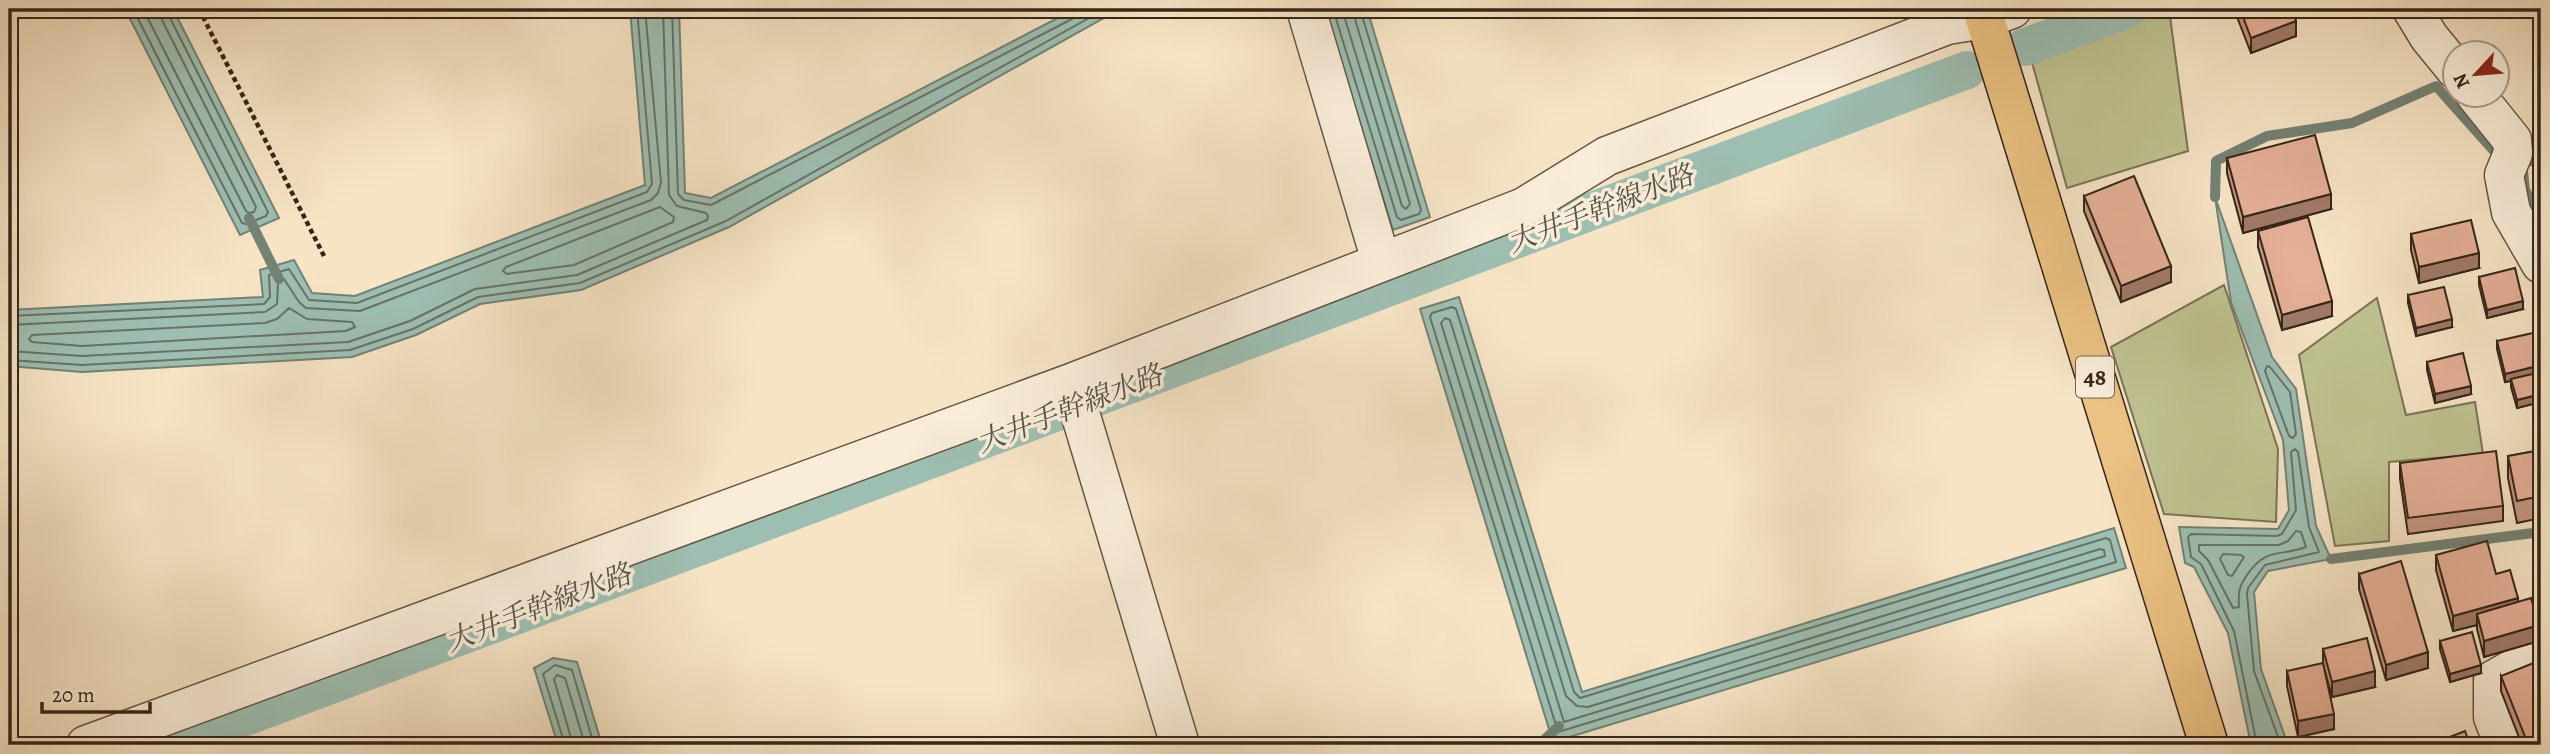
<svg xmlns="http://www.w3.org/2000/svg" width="2550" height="754" viewBox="0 0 2550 754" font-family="Alegreya,'Noto Serif JP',serif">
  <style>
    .green { fill: #c0c392; stroke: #7a7456; stroke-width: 2 }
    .water { fill: #9dbfb2; stroke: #738275; stroke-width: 2 }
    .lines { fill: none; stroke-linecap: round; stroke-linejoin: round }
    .shore { stroke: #687266; stroke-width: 2 }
    .stream { stroke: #738275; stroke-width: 10 }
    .canal { stroke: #9dbfb2; stroke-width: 38 }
    .street-casing { stroke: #645644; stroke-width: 41 }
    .primary-casing { stroke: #342619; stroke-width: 41 }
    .path { stroke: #342619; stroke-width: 4.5; stroke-dasharray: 5 3.5; stroke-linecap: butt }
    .street { stroke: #f9edd9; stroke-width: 38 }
    .primary { stroke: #ebc282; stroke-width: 38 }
    .wall { fill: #c49681; stroke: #342619; stroke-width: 2 }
    .shaded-wall { fill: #a07a69; stroke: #342619; stroke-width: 2 }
    .building { fill: #e4af96; stroke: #342619; stroke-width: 2 }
    .labels { text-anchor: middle; stroke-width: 7; stroke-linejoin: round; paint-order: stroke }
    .shield { fill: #f9edd9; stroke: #6f6253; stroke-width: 2 }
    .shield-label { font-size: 24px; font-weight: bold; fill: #342619 }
    .water-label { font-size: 28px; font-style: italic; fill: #545447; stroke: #f9edd9 }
  </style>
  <rect width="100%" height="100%" fill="#f6e4c5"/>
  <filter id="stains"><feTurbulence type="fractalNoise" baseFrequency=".00286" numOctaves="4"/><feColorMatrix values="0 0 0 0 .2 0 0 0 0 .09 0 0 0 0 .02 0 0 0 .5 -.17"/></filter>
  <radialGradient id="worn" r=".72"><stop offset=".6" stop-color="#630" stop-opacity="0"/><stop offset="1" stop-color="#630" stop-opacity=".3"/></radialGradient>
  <!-- green -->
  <path class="green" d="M 2159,9 L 2169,9 L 2188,151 L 2067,188 L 2031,59 Z
    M 2224,285 L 2278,449 L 2276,522 L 2164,514 L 2111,347 Z
    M 2377,298 L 2406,415 L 2475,402 L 2483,454 L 2389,462 L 2389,541 L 2335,546 L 2299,355 Z"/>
  <!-- water -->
  <path class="water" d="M 125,9 L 173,9 L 279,218 L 240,235 Z
    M 630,9 L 679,9 L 685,193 L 711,198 L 1075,9 L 1120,9 L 729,227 L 581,290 L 480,304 L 416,335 L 352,357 L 82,372 L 9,366 L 9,310 L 263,297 L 260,270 L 294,260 L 312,293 L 355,296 L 645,185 Z
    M 1325,9 L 1367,9 L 1430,217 L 1393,230 Z
    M 2215,197 L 2272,357 L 2296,389 L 2316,526 L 2331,559 L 2268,571 L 2254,592 L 2261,669 L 2288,745 L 2251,745 L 2228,633 L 2194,567 L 2185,563 L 2179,527 L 2278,529 L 2289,510 L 2283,440 L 2231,302 Z
    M 1459,297 L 1582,692 L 2114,528 L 2126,568 L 1553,742 L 1420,309 Z
    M 553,658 L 577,662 L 602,745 L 558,745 L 534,668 Z"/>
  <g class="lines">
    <!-- shore -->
    <path class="shore" d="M 133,9 L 242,223 L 246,224 L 266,216 L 268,212 L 168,14 L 168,9
      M 143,9 L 246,211 L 249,213 L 254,212 L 256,207 L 161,18 L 159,9
      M 672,9 L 678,194 L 684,200 L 711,205 L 1072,19 L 1076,15 L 1077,9
      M 1333,9 L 1397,217 L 1401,220 L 1419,214 L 1421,210 L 1360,9
      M 1342,9 L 1402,206 L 1406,209 L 1410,204 L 1352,9
      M 660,207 L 674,217 L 673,222 L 574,265 L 507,274 L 503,271 L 506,267 Z
      M 1452,307 L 1456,309 L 1574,692 L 1580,698 L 2106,538 L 2110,540 L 2116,562 L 1558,732 L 1430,317 L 1432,313 Z
      M 289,308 L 307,319 L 352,322 L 355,327 L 346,331 L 82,346 L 32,342 L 29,339 L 32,335 L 265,323 L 277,319 Z
      M 9,316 L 264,304 L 270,297 L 269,275 L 289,269 L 309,300 L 357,303 L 647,192 L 652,184 L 637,9
      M 1445,318 L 1450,320 L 1566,696 L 1577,706 L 1588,707 L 2100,549 L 2104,550 L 2105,556 L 1564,722 L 1441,323 Z
      M 9,325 L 265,312 L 277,304 L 278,283 L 284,279 L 299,302 L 306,308 L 360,311 L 651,200 L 658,193 L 661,183 L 645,9
      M 9,351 L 82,356 L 348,342 L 410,321 L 475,289 L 577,275 L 707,220 L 708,216 L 706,213 L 677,206 L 669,195 L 663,9
      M 9,360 L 82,365 L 350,350 L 413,329 L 478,297 L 580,283 L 726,221 L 1105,9
      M 2267,366 L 2270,367 L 2290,392 L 2296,434 L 2293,438 L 2289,436 L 2265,371 Z
      M 2296,531 L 2301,532 L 2306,547 C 2278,557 2266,547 2247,575 C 2239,586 2238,593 2239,607 L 2233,608 L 2208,560 L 2199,551 L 2199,545 L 2279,545 L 2288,541 Z
      M 2223,554 L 2241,555 L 2244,557 L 2232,576 L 2228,575 L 2220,559 Z
      M 565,745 L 543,674 L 555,665 L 572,670 L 594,745
      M 573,745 L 554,679 L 557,675 L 565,678 L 585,745
      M 2257,745 L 2234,631 L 2201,564 L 2191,557 L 2188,537 L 2191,534 L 2277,536 L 2282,534 L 2296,510 L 2291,452 L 2295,449 L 2298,452 L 2309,527 L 2319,552 L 2265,565 L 2248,588 L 2247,594 L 2254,671 L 2281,745"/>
    <!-- stream -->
    <path class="stream" d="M 2541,160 L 2522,162 L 2525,190 L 2541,219
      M 2215,197 L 2216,161 L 2267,136 L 2352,123 L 2436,86 L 2493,150
      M 249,218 L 279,279
      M 2331,559 L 2541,532
      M 1534,745 L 1540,744 L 1559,726"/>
    <!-- canal -->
    <path class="canal" d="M 2025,47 L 2128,9
      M 171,745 L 1967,70"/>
    <!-- street casing -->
    <g class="street-casing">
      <path id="street" d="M 1306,9 L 1381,261
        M 2412,9 L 2429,37 L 2456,70
        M 2475,94 L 2512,140 L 2513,153 L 2504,175 L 2511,212 L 2541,264
        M 1071,383 L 1180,745
        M 86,745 L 1071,383 L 1524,207 L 1607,156 L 1947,25 L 1985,19 L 2012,9
        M 2504,745 L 2493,717 L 2493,680 L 2541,653"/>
    </g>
    <!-- primary casing -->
    <g class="primary-casing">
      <path id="primary" d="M 1982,9 L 2209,745"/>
    </g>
    <!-- path -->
    <path class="path" d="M 199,9 L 324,256"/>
    <!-- street -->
    <use href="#street" class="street"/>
    <!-- primary -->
    <use href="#primary" class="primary"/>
  </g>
  <!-- wall -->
  <path class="wall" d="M 2234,9 L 2292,9 L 2296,36 L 2251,53 Z
    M 2227,158 L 2331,209 L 2243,233 L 2227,173 Z
    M 2084,196 L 2171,282 L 2121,302 L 2084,211 Z
    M 2258,231 L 2332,316 L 2282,330 L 2258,247 Z
    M 2411,234 L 2479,268 L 2419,283 L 2411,250 Z
    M 2479,277 L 2523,309 L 2487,318 L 2479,285 Z
    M 2408,295 L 2452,327 L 2416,336 L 2408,303 Z
    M 2497,341 L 2541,372 L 2541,402 L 2517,408 L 2511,387 L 2511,381 L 2505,382 L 2497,349 Z
    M 2427,362 L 2471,394 L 2435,403 L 2427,370 Z
    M 2541,450 L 2541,518 L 2517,523 L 2508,478 L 2508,456 Z
    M 2400,463 L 2503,506 L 2503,521 L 2408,534 L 2400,479 Z
    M 2436,555 L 2496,574 L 2518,601 L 2539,641 L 2484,657 L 2477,629 L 2477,625 L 2453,631 L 2436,570 Z
    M 2359,574 L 2428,668 L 2386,680 L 2359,589 Z
    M 2440,641 L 2481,673 L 2450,682 L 2440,649 Z
    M 2323,649 L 2375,687 L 2332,697 L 2323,664 Z
    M 2287,671 L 2334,729 L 2298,737 L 2287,686 Z
    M 2501,676 L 2541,745 L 2522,745 L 2501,691 Z"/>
  <!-- shaded-wall -->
  <path class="shaded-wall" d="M 2296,21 L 2296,36 L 2251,53 L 2251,38 Z
    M 2331,194 L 2331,209 L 2243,233 L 2243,217 Z
    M 2479,253 L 2479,268 L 2419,283 L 2419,267 Z
    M 2171,266 L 2171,282 L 2121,302 L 2121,286 Z
    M 2332,301 L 2332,316 L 2282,330 L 2282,315 Z
    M 2523,301 L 2523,309 L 2487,318 L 2487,310 Z
    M 2452,319 L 2452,327 L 2416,336 L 2416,328 Z
    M 2541,365 L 2541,374 L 2505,382 L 2505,374 Z
    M 2471,386 L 2471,394 L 2435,403 L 2435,394 Z
    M 2541,394 L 2541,402 L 2517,408 L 2517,400 Z
    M 2518,598 L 2518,614 L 2477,614 L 2477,625 L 2453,631 L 2453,616 Z
    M 2539,625 L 2539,641 L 2484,657 L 2484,641 Z
    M 2428,652 L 2428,668 L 2386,680 L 2386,665 Z
    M 2481,665 L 2481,673 L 2450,682 L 2450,674 Z
    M 2375,671 L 2375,687 L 2332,697 L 2332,682 Z
    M 2334,714 L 2334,729 L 2298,737 L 2298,721 Z
    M 2541,739 L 2541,745 L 2528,745 L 2528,744 Z"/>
  <!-- building -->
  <path class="building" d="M 2240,9 L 2292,9 L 2296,21 L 2251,38 Z
    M 2315,135 L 2331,194 L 2243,217 L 2227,158 Z
    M 2134,176 L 2171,266 L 2121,286 L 2084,196 Z
    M 2308,217 L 2332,301 L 2282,315 L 2258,231 Z
    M 2471,220 L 2479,253 L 2419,267 L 2411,234 Z
    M 2515,268 L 2523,301 L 2487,310 L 2479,277 Z
    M 2444,287 L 2452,319 L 2416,328 L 2408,295 Z
    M 2533,333 L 2541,365 L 2505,374 L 2497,341 Z
    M 2463,353 L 2471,386 L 2435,394 L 2427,362 Z
    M 2541,372 L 2541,394 L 2517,400 L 2511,379 Z
    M 2541,450 L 2541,496 L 2517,501 L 2508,456 Z
    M 2496,451 L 2503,506 L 2408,518 L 2400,463 Z
    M 2487,541 L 2496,574 L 2510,570 L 2518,598 L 2453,616 L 2436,555 Z
    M 2401,561 L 2428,652 L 2386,665 L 2359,574 Z
    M 2531,598 L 2539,625 L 2484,641 L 2477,614 Z
    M 2472,632 L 2481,665 L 2450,674 L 2440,641 Z
    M 2367,638 L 2375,671 L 2332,682 L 2323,649 Z
    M 2541,660 L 2541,739 L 2528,744 L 2501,676 Z
    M 2323,663 L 2334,714 L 2298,721 L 2287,671 Z
    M 2465,731 L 2470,745 L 2429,745 Z"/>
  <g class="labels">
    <!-- shield labels -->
    <rect class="shield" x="2076" y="356.5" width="38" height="41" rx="5"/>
    <g class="shield-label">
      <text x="2095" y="385">48</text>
    </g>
    <!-- water labels -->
    <g class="water-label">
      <text transform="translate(1600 208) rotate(-21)" y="10">大井手幹線水路</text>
      <text transform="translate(1069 408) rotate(-21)" y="10">大井手幹線水路</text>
      <text transform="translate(538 607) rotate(-21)" y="10">大井手幹線水路</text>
    </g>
  </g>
  <!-- margin -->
  <rect width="2550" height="754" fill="none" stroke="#f6e4c5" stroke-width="35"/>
  <rect x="10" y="10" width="2529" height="733" fill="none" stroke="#342619" stroke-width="3.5"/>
  <rect x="18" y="18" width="2515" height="719" fill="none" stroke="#342619" stroke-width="2"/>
  <!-- north arrow -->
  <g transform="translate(2476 74) rotate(244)"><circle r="33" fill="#f9edd9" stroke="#aa9d8c" stroke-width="2"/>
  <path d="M0-5L12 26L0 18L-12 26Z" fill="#8f2418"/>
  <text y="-10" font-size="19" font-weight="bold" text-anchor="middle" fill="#342619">N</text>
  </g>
  <!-- scale -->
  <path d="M42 702v10h108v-10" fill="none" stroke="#342619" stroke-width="3.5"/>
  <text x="52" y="702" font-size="21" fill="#342619" stroke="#f9edd9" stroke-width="5" paint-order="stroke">20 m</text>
  <rect width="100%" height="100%" filter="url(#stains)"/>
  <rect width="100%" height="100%" fill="url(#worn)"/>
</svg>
